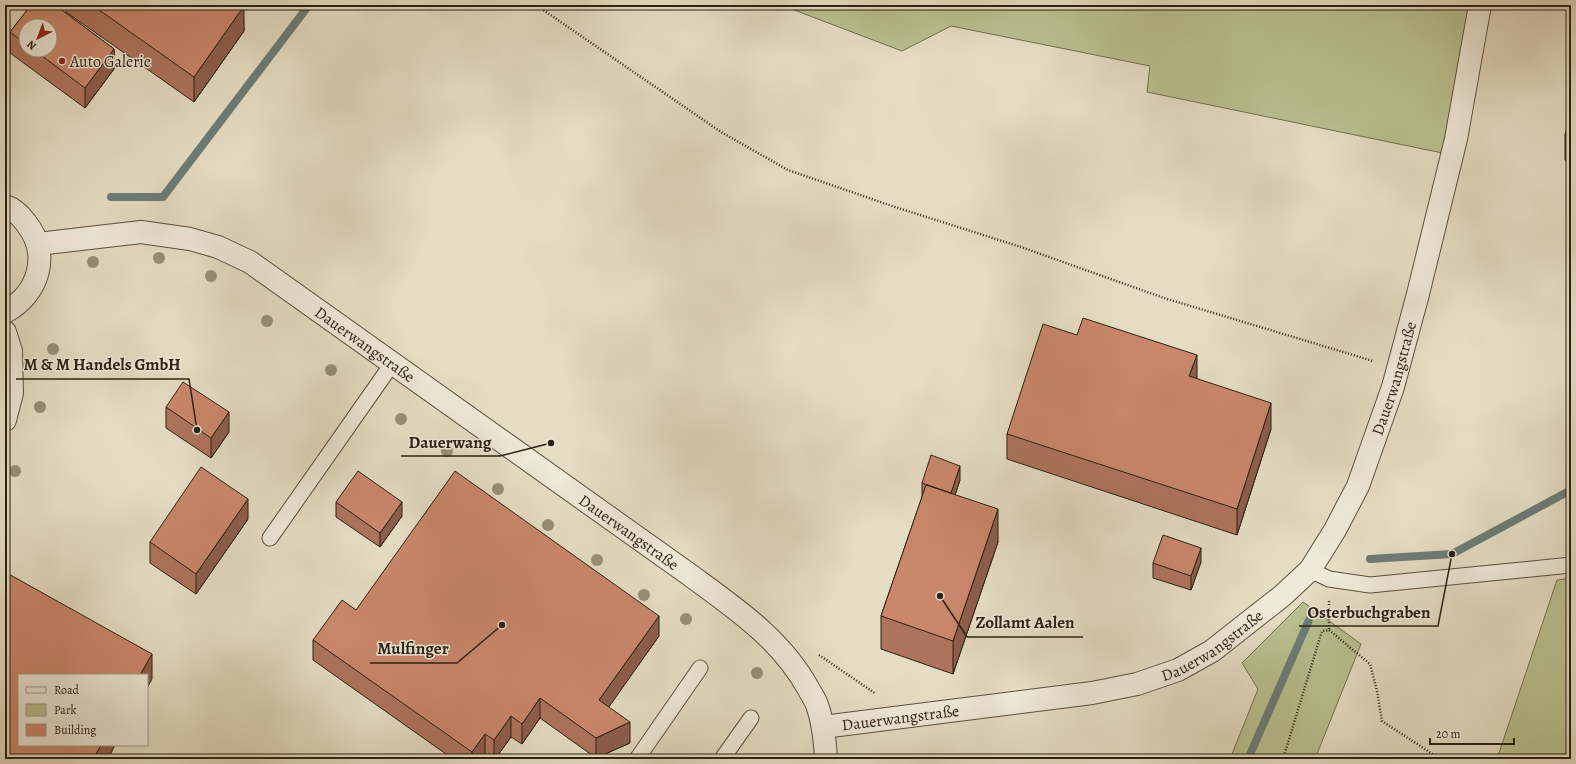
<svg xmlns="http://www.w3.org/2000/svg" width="1576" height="764" viewBox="0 0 1576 764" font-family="Alegreya,serif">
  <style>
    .green { fill: #b9c090; stroke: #727052 }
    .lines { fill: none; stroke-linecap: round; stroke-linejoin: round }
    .stream { stroke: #6c7d79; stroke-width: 8 }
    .service-casing { stroke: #5a5040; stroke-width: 17 }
    .minor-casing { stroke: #5a5040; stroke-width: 24 }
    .tertiary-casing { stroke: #5a5040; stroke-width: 24 }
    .path { stroke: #2b2114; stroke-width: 2.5; stroke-dasharray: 1 2; stroke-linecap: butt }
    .service { stroke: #eee9d8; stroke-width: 15 }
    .minor { stroke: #eee9d8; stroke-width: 22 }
    .tertiary { stroke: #eee9d8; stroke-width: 22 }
    .tree { fill: #969077 }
    .wall { fill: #ae745d; stroke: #2b2114; fill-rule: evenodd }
    .shaded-wall { fill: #8d5e4c; stroke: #2b2114 }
    .building { fill: #ca876c; stroke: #2b2114 }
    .poi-dot { fill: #8f2418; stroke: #eee9d8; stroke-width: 1.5 }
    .labels { text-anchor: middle; stroke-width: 3; stroke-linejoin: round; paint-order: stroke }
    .poi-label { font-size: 16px; fill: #2b2114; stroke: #eee9d8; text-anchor: start }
    .street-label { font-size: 16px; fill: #2b2114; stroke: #eee9d8 }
    .leader { fill: none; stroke: #2b2114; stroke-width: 1.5 }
    .callout-dot { fill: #2b2114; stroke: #eee9d8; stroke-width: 1.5 }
    .callout-label { font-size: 17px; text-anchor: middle; font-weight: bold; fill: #2b2114; stroke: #eee9d8; stroke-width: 3; stroke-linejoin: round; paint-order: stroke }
  </style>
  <rect width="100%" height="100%" fill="#e5ddc3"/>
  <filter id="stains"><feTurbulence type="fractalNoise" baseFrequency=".005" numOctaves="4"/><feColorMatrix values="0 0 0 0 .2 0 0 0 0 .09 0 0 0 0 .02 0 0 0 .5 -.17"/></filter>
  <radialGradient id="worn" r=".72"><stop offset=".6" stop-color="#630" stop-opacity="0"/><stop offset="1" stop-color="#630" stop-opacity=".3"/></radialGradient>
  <!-- green -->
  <path class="green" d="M 781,5 L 1480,5 L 1452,155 L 1147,92 L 1150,66 L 951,26 L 902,51 Z
    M 1571,578 L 1571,759 L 1497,759 L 1557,580 Z
    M 1303,602 L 1361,644 L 1315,759 L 1230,759 L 1258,689 L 1242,663 Z"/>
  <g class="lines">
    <!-- stream -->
    <path class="stream" d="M 111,197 L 163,197 L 309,5
      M 1370,559 L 1452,554 L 1571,490
      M 1248,759 L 1309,620"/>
    <!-- service casing -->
    <g class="service-casing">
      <path id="service" d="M 270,538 L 392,364
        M 1310,570 L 1329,579 L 1370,585 L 1571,565
        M 637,759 L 700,668
        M 722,759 L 751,718"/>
    </g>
    <!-- minor casing -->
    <g class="minor-casing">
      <g id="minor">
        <path id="s1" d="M 38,244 L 141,232 L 190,239 L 218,247 L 250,262 L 690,575 C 735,608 781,639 808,688 C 811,694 815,699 817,705 C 823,721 825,741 826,759"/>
        <path id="s2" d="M 823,727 L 1092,693 L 1137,684 L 1178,670 L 1212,651 L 1282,596 L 1310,570 L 1335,530 L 1358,486 L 1393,387 L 1418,294 L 1456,139 L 1480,5"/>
      </g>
    </g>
    <!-- tertiary casing -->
    <g class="tertiary-casing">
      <path id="tertiary" d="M 5,206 C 14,209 21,216 26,223 C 51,254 39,294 5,312
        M 5,332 L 11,351 L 12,393 L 5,420"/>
    </g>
    <!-- path -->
    <path class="path" d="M 536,5 L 721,132 L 788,170 L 895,207 L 1021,247 L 1164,298 L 1373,361
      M 1329,601 L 1329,630
      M 819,655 L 876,694
      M 1283,759 L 1322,631 L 1329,630 L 1370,664 L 1377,691 L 1382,721 L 1440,759"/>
    <!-- service -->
    <use href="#service" class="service"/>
    <!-- minor -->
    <use href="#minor" class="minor"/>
    <!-- tertiary -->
    <use href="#tertiary" class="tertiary"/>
  </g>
  <!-- trees -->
  <g class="tree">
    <circle cx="159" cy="258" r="6"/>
    <circle cx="93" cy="262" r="6"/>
    <circle cx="211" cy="276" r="6"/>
    <circle cx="267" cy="321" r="6"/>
    <circle cx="53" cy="349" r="6"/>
    <circle cx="331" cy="370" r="6"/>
    <circle cx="40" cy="407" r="6"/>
    <circle cx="401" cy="419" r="6"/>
    <circle cx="447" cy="451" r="6"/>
    <circle cx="15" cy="471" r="6"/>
    <circle cx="498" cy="489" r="6"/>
    <circle cx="548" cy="525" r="6"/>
    <circle cx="597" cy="560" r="6"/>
    <circle cx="644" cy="595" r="6"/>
    <circle cx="686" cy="619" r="6"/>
    <circle cx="757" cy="673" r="6"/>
  </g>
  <!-- wall -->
  <path class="wall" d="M 31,5 L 55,5 L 114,49 L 114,69 L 85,108 L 10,53 L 10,32 ZM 26,26 L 50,26 L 50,50 L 26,50 Z
    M 66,5 L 243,5 L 244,31 L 194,102 L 66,12 Z
    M 1571,115 L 1571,162 L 1565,160 L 1565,135 Z
    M 1197,379 L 1271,429 L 1237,535 L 1007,459 L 1007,434 Z
    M 166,407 L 229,432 L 211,458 L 166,428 Z
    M 960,480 L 955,495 L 998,542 L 953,674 L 881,649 L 881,616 L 922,497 L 922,483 Z
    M 336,502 L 402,516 L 380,547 L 336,517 Z
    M 248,519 L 196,594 L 150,563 L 150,542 Z
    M 1201,562 L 1191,590 L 1153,578 L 1153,563 Z
    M 356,610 L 659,636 L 608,707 L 630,743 L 596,758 L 540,718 L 522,744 L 511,737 L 495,759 L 492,759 L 485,754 L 482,759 L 453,759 L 313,660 L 313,640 Z"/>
  <!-- shaded-wall -->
  <path class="shaded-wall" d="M 244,6 L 244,31 L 194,102 L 194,77 Z
    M 114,49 L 114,69 L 85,108 L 85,88 Z
    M 1197,355 L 1197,381 L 1189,376 Z
    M 1271,403 L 1271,429 L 1237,535 L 1237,509 Z
    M 229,412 L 229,432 L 211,458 L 211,438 Z
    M 960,466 L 960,480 L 951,507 L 951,493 Z
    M 248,499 L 248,519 L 196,594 L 196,574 Z
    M 402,502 L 402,516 L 380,547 L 380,533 Z
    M 998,509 L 998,542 L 953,674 L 953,641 Z
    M 1201,548 L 1201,562 L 1191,590 L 1191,576 Z
    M 659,616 L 659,636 L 599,721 L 599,700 Z
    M 152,654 L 152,679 L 147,688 L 147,675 L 140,675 Z
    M 540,698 L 540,718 L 522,744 L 522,724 Z
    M 511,716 L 511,737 L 495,759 L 494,759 L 494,740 Z
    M 630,722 L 630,743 L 596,758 L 596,738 Z
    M 485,734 L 485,754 L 482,759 L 472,759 L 472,752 Z
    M 101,745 L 115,745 L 108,759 L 93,759 Z"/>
  <!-- building -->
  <path class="building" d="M 31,5 L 55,5 L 114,49 L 85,88 L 34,50 L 50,50 L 50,26 L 26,26 L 26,44 L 10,32 Z
    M 92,5 L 243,5 L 244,6 L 194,77 Z
    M 1571,115 L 1571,137 L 1565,135 Z
    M 1083,318 L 1197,355 L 1189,376 L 1271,403 L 1237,509 L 1007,434 L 1043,324 L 1077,335 Z
    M 183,382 L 229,412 L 211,438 L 166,407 Z
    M 931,455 L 960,466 L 951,493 L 922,483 Z
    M 201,467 L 248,499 L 196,574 L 150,542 Z
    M 358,471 L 402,502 L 380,533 L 336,502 Z
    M 455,471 L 659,616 L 599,700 L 630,722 L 596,738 L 540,698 L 522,724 L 511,716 L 494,740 L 485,734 L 472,752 L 313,640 L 342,600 L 356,610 Z
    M 926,485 L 998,509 L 953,641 L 881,616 Z
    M 1163,535 L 1201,548 L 1191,576 L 1153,563 Z
    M 5,572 L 152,654 L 140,675 L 19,675 L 19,745 L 101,745 L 93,759 L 5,759 Z"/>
  <!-- markers -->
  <circle class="poi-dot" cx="62" cy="61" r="4"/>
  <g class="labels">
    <!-- poi labels -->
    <g class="poi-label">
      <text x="70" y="67">Auto Galerie</text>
    </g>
    <!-- street labels -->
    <g class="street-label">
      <text dy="6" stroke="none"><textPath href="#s1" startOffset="359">Dauerwangstraße</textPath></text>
      <text dy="6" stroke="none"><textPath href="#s2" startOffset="737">Dauerwangstraße</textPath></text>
      <text dy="6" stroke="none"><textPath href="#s1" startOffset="683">Dauerwangstraße</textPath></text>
      <text dy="6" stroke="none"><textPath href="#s2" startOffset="402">Dauerwangstraße</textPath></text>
      <text dy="6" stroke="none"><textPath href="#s2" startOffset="78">Dauerwangstraße</textPath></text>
    </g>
  </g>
  <!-- callouts -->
  <path class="leader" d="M197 430L189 379H16M551 443L500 456H401M1452 554L1438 626H1299M940 596L967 637H1083M502 625L457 663H370"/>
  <g class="callout-dot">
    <circle cx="197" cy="430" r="4"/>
    <circle cx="551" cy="443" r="4"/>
    <circle cx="1452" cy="554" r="4"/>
    <circle cx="940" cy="596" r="4"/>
    <circle cx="502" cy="625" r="4"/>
  </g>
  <g class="callout-label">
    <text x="102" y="370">M &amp; M Handels GmbH</text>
    <text x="450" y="448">Dauerwang</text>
    <text x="1369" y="618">Osterbuchgraben</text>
    <text x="1025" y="628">Zollamt Aalen</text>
    <text x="413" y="654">Mulfinger</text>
  </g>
  <!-- margin -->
  <rect width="1576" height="764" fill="none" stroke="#e5ddc3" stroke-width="20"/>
  <rect x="6" y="6" width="1564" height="752" fill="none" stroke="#2b2114" stroke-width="2"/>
  <rect x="10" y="10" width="1556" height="744" fill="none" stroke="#2b2114"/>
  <!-- legend -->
  <rect x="18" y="674" width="130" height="72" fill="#eee9d8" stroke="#a0998a"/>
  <rect x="26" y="687" width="20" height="6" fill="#eee9d8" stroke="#a0998a"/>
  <text x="54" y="694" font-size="12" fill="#2b2114">Road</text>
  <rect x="26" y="704" width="20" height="12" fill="#b9c090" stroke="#a0998a"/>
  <text x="54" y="714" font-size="12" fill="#2b2114">Park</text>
  <rect x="26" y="724" width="20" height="12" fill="#ca876c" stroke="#a0998a"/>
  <text x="54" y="734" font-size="12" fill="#2b2114">Building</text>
  <!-- north arrow -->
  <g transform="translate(38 38) rotate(222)"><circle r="19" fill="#eee9d8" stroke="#a0998a"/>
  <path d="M0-3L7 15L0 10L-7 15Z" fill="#8f2418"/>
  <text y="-6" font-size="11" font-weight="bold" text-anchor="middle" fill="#2b2114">N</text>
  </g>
  <!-- scale -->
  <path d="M1430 738v6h84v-6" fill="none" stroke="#2b2114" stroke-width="2"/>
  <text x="1436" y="738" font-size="12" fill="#2b2114" stroke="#eee9d8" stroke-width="3" paint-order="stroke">20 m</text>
  <rect width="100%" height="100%" filter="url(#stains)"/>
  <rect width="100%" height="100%" fill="url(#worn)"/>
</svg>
